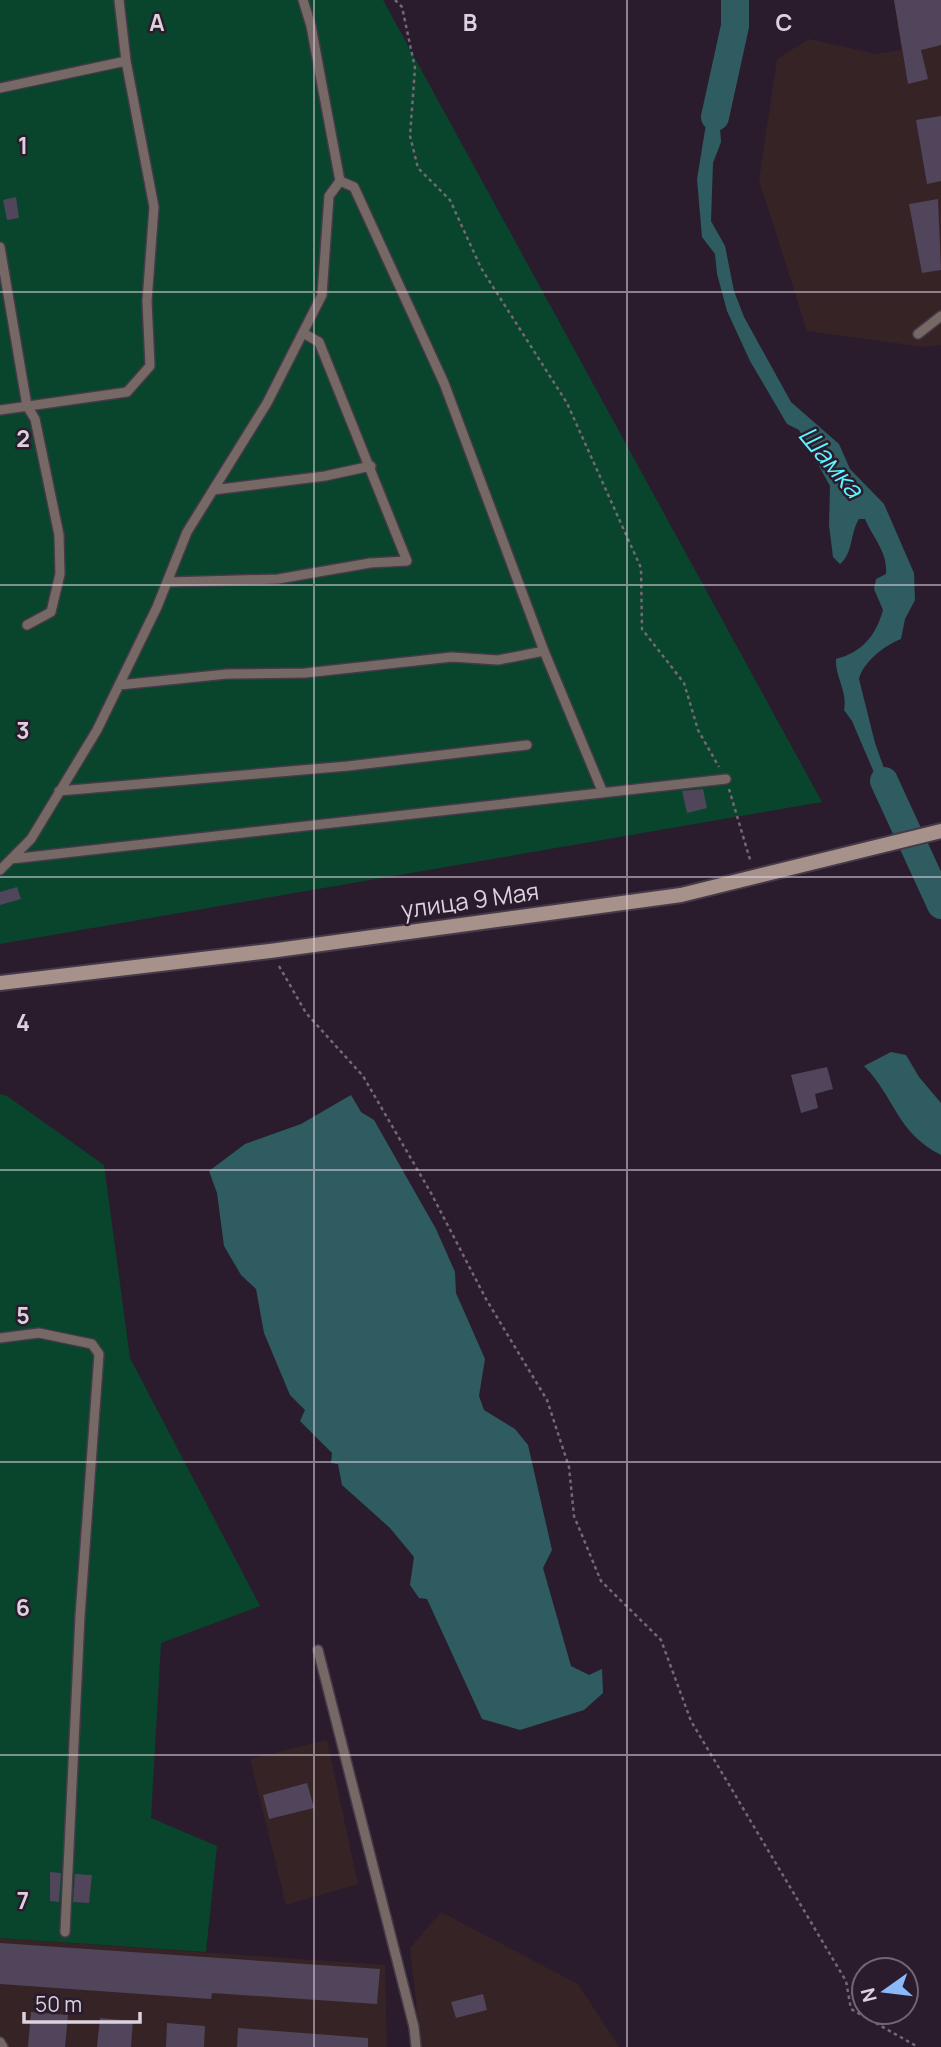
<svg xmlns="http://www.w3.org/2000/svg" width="941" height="2047" viewBox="0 0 941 2047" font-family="Manrope,sans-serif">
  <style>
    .industrial { fill: #362325 }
    .green { fill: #08452c }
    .water { fill: #2e5c60 }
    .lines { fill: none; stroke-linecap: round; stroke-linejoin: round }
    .river { stroke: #2e5c60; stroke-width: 28 }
    .building { fill: #50455b }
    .service-casing { stroke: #463949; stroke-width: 12 }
    .secondary-casing { stroke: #463949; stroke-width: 18 }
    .path { stroke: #746776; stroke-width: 2.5; stroke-dasharray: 3.5 3.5; stroke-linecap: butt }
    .service { stroke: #766965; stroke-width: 9 }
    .secondary { stroke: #a6928b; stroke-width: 14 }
    .grid { fill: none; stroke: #dcd2de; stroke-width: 2; stroke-opacity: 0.55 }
    .labels { text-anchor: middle; stroke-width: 5; stroke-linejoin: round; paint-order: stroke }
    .street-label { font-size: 24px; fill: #dcd2de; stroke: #2a1c2d }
    .water-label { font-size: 26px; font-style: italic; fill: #5df3ff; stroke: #2a1c2d }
    .grid-label { font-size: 23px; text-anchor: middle; font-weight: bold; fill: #dcd2de; stroke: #2a1c2d; stroke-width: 5; stroke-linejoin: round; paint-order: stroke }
  </style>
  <rect width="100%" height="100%" fill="#2a1c2d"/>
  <!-- industrial -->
  <path class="industrial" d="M 894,0 L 941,0 L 941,345 L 924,347 L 807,331 L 759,180 L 777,59 L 809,39 L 876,54 L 901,50 Z
    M 327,1740 L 358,1884 L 286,1905 L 250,1759 Z
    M 441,1912 L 578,1984 L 619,2047 L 421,2047 L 410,1948 Z
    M 0,1938 L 385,1965 L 387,2047 L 0,2047 Z"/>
  <!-- green -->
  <path class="green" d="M 0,0 L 383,0 L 822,802 L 0,944 Z
    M 0,1094 L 7,1096 L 104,1165 L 130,1358 L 260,1606 L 161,1643 L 151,1818 L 217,1846 L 206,1952 L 0,1938 Z"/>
  <!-- water -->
  <path class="water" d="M 719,77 L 726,83 L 727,95 L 720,128 L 721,142 L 713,163 L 711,221 L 725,246 L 734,291 L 744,317 L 791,402 L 839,444 L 850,469 L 884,504 L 914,573 L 915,600 L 905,619 L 901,639 C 885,645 863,662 859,679 L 875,743 L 890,785 L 905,813 L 893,816 L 888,797 L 881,789 L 852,721 L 844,710 C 848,692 835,677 836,659 C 863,652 876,635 883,610 L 874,589 L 876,579 L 886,574 C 888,552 873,538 865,519 L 859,519 C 850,533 853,554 840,564 L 833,557 L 829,525 L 830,486 L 799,430 L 787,424 L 750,361 L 727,311 L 717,274 L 715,254 L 702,237 L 697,179 L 709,106 Z
    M 891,1052 L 906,1055 L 919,1077 L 941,1103 L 941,1155 C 895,1131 897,1100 864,1066 Z
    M 351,1095 L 361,1112 L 374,1120 L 436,1229 L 455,1272 L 456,1293 L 485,1359 L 479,1396 L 484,1410 L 515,1429 L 528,1445 L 552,1550 L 543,1568 L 571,1666 L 589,1675 L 602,1669 L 603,1693 L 584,1710 L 520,1730 L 482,1719 L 427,1599 L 419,1598 L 410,1585 L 414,1557 L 390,1528 L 342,1485 L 338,1464 L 331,1463 L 332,1453 L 300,1421 L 305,1410 L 290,1395 L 264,1333 L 256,1289 L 241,1275 L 224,1246 L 217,1193 L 209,1171 L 245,1144 L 301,1124 Z"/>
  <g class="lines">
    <!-- river -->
    <path class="river" d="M 715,117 L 735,26 L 735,0
      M 884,781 L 941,905"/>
  </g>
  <!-- building -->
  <path class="building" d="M 894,0 L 941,0 L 941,45 L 921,50 L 928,79 L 908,84 Z
    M 941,116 L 941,181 L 927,184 L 916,120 Z
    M 16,197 L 19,218 L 7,220 L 3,200 Z
    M 938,199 L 941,270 L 922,273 L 909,204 Z
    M 703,789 L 707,808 L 687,813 L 682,791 Z
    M 17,887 L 21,899 L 0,905 L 0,892 Z
    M 827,1067 L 833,1089 L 815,1094 L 818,1108 L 801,1113 L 791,1075 Z
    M 307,1783 L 314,1808 L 269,1819 L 263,1795 Z
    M 50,1872 L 61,1873 L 59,1902 L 50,1901 Z
    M 75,1874 L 92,1875 L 89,1903 L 73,1902 Z
    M 0,1943 L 380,1969 L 377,2004 L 212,1993 L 211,1999 L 0,1984 Z
    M 483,1994 L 487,2010 L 456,2018 L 451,2002 Z
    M 31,2012 L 68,2015 L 65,2047 L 28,2047 Z
    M 100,2018 L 133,2021 L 131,2047 L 97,2047 Z
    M 167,2023 L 205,2026 L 204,2047 L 166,2047 Z
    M 238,2028 L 368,2038 L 368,2047 L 237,2047 Z"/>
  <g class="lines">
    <!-- service casing -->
    <g class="service-casing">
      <path id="service" d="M 0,88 L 126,61
        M 340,181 L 354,187 L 444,383 L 544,651 L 603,793
        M 0,247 L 27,406 L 35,419 L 59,535 L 60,574 L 51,612 L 27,625
        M 918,334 L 941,316
        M 0,410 L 127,392 L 150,366 L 147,301 L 154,207 L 126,61 L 119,0
        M 213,490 L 325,476 L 371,466
        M 167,582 L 278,579 L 370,563 L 407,561 L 319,342 L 303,333
        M 119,685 L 227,674 L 305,673 L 452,657 L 498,660 L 544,651
        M 59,791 L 348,766 L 527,745
        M 11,859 L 726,779
        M 0,870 L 31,839 L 97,730 L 157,607 L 187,532 L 267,403 L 322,295 L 329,196 L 340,181 L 311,26 L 303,0
        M 0,1338 L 39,1333 L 92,1344 L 99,1354 L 80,1616 L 65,1932
        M 318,1650 L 414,2027 L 416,2047
        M 0,2042 L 3,2047"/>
    </g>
    <!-- secondary casing -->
    <g class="secondary-casing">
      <path id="secondary" d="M 0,983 L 270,951 L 681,895 L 941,831"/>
    </g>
    <!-- path -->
    <path class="path" d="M 395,0 L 402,7 L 415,68 L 410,136 L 418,168 L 450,200 L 481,268 L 567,403 L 641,568 L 642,629 L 684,683 L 698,730 L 719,767
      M 729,789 L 751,863
      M 279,966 L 306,1013 L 363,1076 L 431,1193 L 486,1299 L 547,1400 L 569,1467 L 574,1516 L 601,1581 L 661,1640 L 691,1721 L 846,1981 L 851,2009 L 918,2047"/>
    <!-- service -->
    <use href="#service" class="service"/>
    <!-- secondary -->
    <use href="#secondary" class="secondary"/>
  </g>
  <!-- grid -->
  <path class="grid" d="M 314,0 L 314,2047M 627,0 L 627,2047M 0,292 L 941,292M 0,585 L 941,585M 0,877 L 941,877M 0,1170 L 941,1170M 0,1462 L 941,1462M 0,1755 L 941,1755"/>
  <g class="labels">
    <!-- street labels -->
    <g class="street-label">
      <text transform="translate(470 901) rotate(-8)" y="8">улица 9 Мая</text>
    </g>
    <!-- water labels -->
    <g class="water-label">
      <text transform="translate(831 462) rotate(50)" y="9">Шамка</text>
    </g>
  </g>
  <g class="grid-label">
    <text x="157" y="31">A</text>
    <text x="470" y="31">B</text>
    <text x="784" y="31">C</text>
    <text x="23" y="154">1</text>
    <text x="23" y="447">2</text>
    <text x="23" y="739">3</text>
    <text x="23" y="1031">4</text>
    <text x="23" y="1324">5</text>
    <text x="23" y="1616">6</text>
    <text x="23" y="1909">7</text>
  </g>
  <!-- north arrow -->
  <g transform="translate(885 1991) rotate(256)"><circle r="33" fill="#2a1c2d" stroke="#716574" stroke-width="2"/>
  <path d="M0-5L12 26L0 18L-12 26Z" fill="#8abafc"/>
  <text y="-10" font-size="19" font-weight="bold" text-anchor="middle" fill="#dcd2de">N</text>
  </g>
  <!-- scale -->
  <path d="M24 2012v10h116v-10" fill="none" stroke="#dcd2de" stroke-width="3.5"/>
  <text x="35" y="2012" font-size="21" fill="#dcd2de" stroke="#2a1c2d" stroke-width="5" paint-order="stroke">50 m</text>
</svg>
